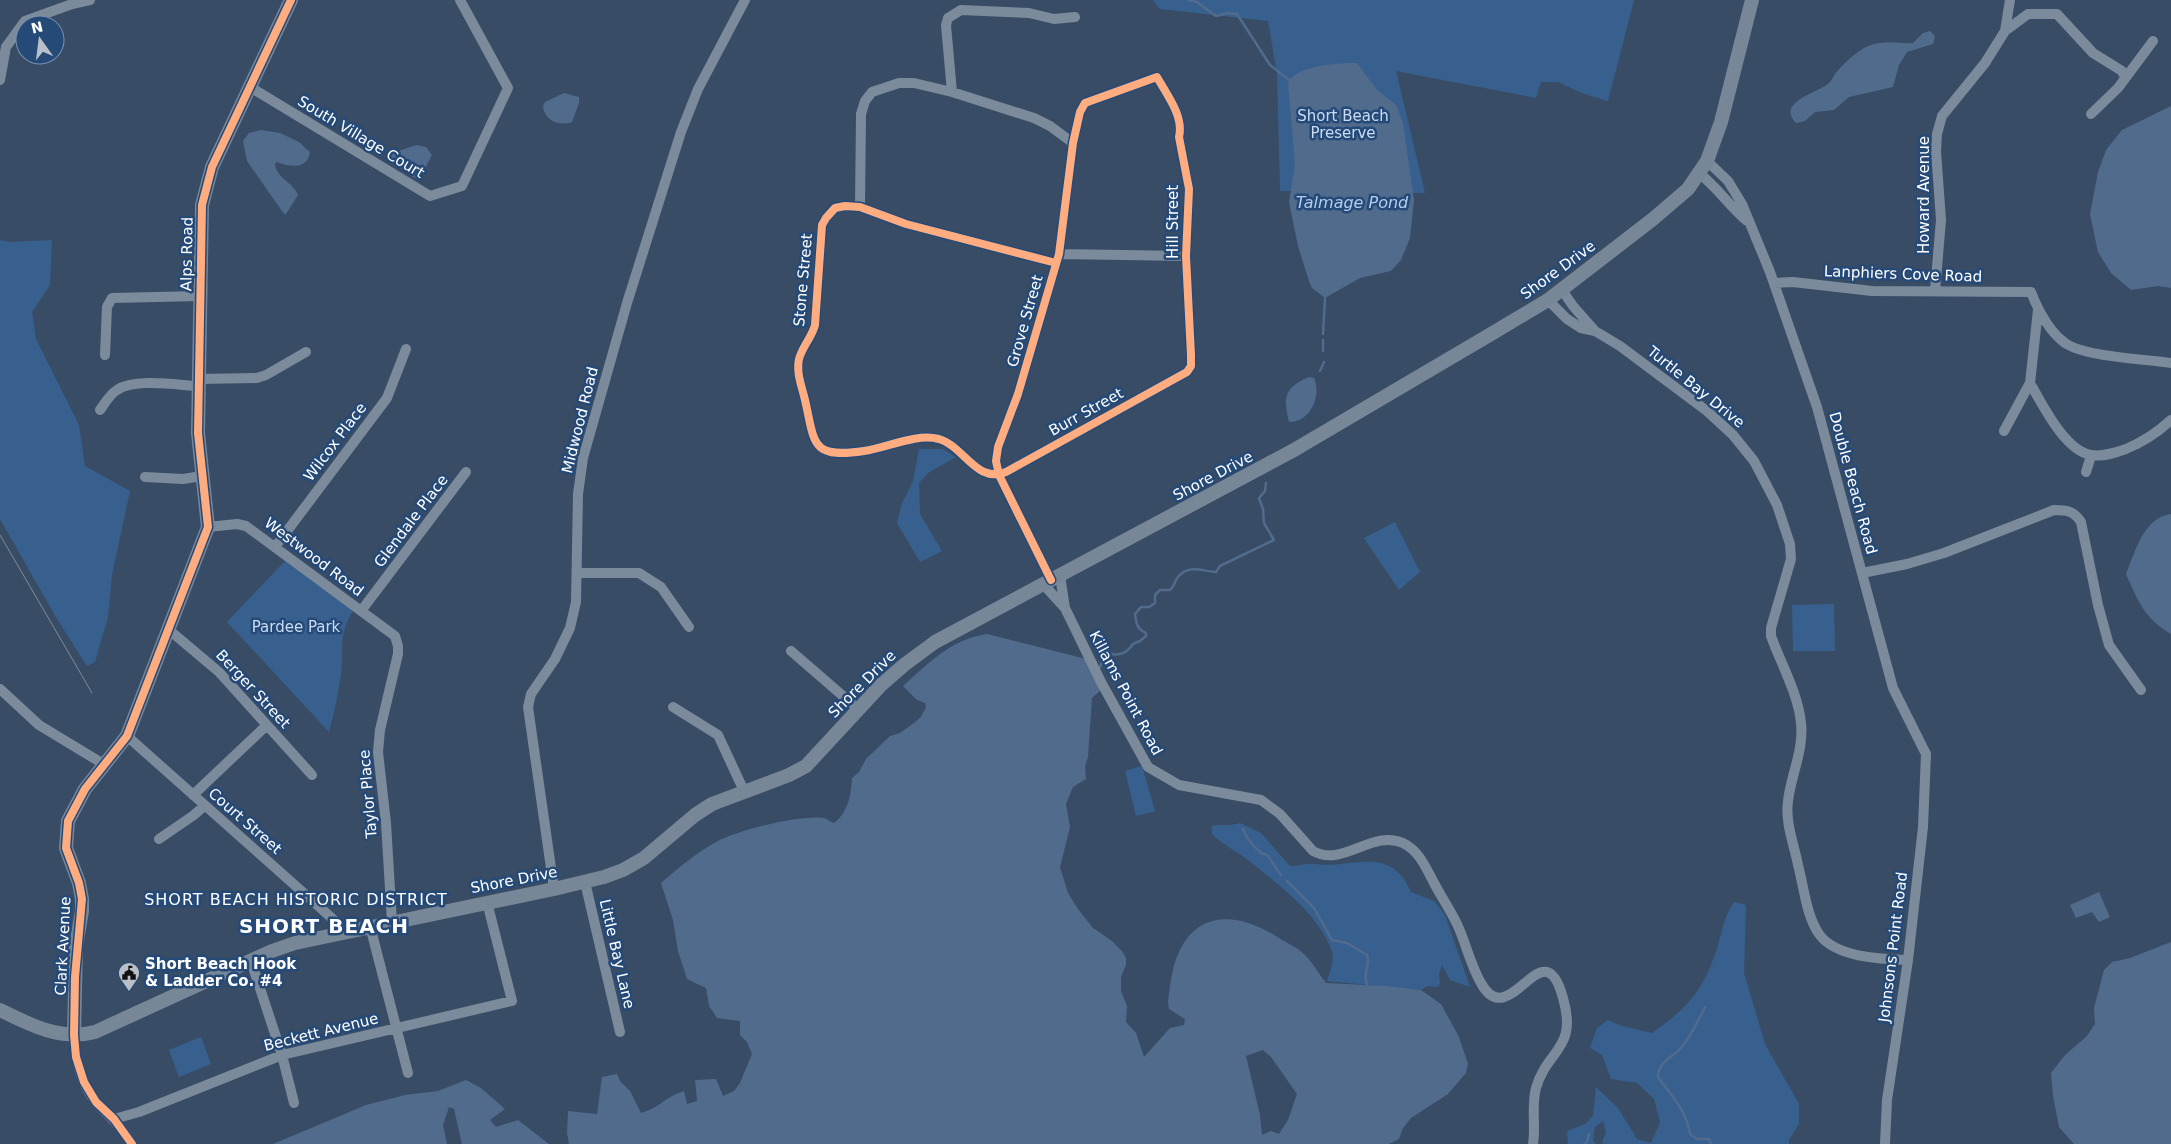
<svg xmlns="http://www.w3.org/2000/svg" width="2171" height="1144" viewBox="0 0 2171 1144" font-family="'DejaVu Sans',sans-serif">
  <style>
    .green { fill: #38608f }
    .water { fill: #516b8d; fill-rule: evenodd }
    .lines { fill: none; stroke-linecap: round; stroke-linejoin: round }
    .stream { stroke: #516b8d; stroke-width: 2.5 }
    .street { stroke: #7c8b9c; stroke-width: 10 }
    .secondary { stroke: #788798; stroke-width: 14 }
    .tram { stroke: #7e8c9c; stroke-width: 1 }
    .cycleway-casing { stroke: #254a78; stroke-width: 11 }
    .cycleway { stroke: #ffac80; stroke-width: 8 }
    .labels { text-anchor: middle; stroke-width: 5; stroke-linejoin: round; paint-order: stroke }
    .park-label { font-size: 15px; fill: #c9dcf3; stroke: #254a78 }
    .street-label { font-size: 15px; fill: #fff; stroke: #254a78 }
    .poi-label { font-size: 15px; font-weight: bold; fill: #fff; stroke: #254a78; text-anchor: start }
    .water-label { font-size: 16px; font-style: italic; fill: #b2cceb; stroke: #254a78 }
    .neighbourhood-label { font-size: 16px; letter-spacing: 1px; fill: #fff; stroke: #254a78 }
    .district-label { font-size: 20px; font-weight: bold; letter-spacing: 1px; fill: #fff; stroke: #254a78 }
  </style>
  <rect width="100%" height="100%" fill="#384c65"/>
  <!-- green -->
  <path class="green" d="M 1153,0 L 1634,0 L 1608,101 L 1584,94 L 1558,82 L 1541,82 L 1536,98 L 1396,71 L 1425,193 L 1280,191 L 1277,73 L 1268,21 L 1160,9 Z
    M 0,240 L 9,242 L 52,240 L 50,285 L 32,312 L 36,339 L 79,425 L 85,466 L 130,491 L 112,575 L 108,617 L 95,662 L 87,666 L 57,619 L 0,519 Z
    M 919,449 L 942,449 L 956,457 L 928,473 L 919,483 L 920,514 L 942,551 L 920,562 L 897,523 L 901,506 L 913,481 Z
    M 1395,522 L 1420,572 L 1399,590 L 1364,538 Z
    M 285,561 L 353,611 C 338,634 344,650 341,675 C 338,694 334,713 329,732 L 227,622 Z
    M 1834,604 L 1835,651 L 1793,651 L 1792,605 Z
    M 1142,766 L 1155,811 L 1136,816 L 1125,771 Z
    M 1240,823 L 1261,833 L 1290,866 C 1297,866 1303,864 1310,864 C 1315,863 1320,865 1326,865 C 1360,864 1393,849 1411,892 L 1434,901 L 1445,915 L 1470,987 L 1450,980 L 1442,965 L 1439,974 L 1440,984 L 1437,987 L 1427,986 L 1421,990 L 1327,981 C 1330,972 1335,960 1332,951 C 1319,914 1278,884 1249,861 C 1237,851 1223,845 1212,834 L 1212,826 C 1222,824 1231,826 1240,823 Z
    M 1734,902 L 1746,905 L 1744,973 L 1765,1044 L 1799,1104 L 1799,1124 L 1789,1140 L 1789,1144 L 1604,1144 L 1602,1142 L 1606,1132 L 1603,1121 L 1595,1127 L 1593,1141 L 1596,1144 L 1568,1144 L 1567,1131 L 1585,1124 L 1593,1116 L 1596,1087 L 1618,1108 L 1637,1139 L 1651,1143 L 1660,1122 L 1654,1099 L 1637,1083 L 1611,1079 L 1602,1055 L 1590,1048 L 1597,1028 L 1608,1020 L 1622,1026 L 1652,1033 C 1690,1006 1704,990 1718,945 C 1723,928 1724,917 1734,902 Z
    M 201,1037 L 211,1064 L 179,1077 L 169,1050 Z"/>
  <!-- water -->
  <path class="water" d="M 1930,31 L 1935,36 L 1933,44 L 1907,52 L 1899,65 L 1893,87 L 1849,97 L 1834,110 L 1815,112 L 1805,121 L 1796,123 C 1775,102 1820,92 1829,83 C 1832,80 1833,77 1835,74 C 1842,65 1855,53 1864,48 C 1881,39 1896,44 1913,43 L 1923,33 Z
    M 1357,63 L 1377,90 L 1396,105 L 1403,123 L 1414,200 L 1410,238 L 1401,260 L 1391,271 L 1360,278 L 1325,298 L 1312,288 L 1309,281 L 1298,246 L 1289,202 L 1295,164 L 1288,83 C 1296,65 1339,63 1357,63 Z
    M 564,93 L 579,97 L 579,103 L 572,122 C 559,127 544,120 543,106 L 545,102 Z
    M 2171,106 L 2171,288 L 2158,286 L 2131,290 L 2111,273 L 2098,252 L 2090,214 L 2098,172 L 2106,150 L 2122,130 Z
    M 261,130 L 280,133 L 299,142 L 310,152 C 308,170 289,167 277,162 L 275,164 C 276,178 293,182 298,195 L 286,214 L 284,214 L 247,161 L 243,141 L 249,133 Z
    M 416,145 L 426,147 L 432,155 L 423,172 L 415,178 L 391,162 L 389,158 L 393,153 Z
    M 1309,377 L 1314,378 C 1322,396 1310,423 1289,422 C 1283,397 1284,388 1309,377 Z
    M 2171,514 L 2171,634 C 2144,618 2138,601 2126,574 C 2135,552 2144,517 2171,514 Z
    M 987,634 L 1086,659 L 1101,690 L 1092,698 L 1088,757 L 1085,766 L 1086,779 L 1073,787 L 1066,804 L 1070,827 L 1060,867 L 1068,893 L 1078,909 L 1093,928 L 1112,941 L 1122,951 L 1126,958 L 1126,965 L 1121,977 L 1121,991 L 1127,1006 L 1126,1022 L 1136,1033 L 1144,1057 L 1170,1028 L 1184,1025 L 1185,1019 L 1169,1009 L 1168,1002 C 1170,986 1172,965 1180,950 C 1202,906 1245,916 1279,938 C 1287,943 1298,948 1305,955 C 1313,963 1319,974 1326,983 L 1386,986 L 1421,990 L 1441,1004 L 1459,1037 L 1468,1064 L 1466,1073 L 1448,1094 L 1411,1118 L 1403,1128 L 1399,1139 L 1389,1144 L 569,1144 L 567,1133 L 568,1111 L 597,1114 L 602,1077 L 617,1074 L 620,1081 L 630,1091 L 641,1113 C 659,1108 665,1097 684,1091 L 687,1104 L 697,1101 L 695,1080 L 716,1079 L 723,1096 L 734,1091 L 740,1083 L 752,1054 L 747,1042 L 740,1035 L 740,1021 L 717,1018 L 709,1006 L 706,988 L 687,979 L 678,951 L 673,920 L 661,883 C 678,868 695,854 716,842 C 738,830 799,815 824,818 C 827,819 830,822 834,823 C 848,813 851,795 852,778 L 859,772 L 866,759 L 890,736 L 900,733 L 914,723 L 921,717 L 926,707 L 925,703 L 917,700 L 903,686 C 929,663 951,639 987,634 ZM 1263,1050 L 1271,1057 L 1297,1094 L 1288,1120 L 1279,1134 L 1271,1131 L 1262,1135 L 1260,1115 L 1246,1056 Z
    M 2099,892 L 2110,917 L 2099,922 L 2092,912 L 2076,918 L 2070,905 Z
    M 2171,942 L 2171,1144 L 2074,1144 L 2059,1127 L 2053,1096 L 2051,1073 L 2065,1055 L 2086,1037 L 2095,1024 L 2094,1008 L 2104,970 L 2112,962 L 2130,958 Z
    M 466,1080 L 481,1088 L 505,1109 L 490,1120 L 496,1127 L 518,1120 L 549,1144 L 462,1144 L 454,1109 L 449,1107 L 443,1125 L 447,1144 L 273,1144 L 366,1105 L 405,1095 L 438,1091 Z"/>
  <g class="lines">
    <!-- stream -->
    <path class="stream" d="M 1188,0 L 1197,2 L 1216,16 L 1228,13 L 1237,14 L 1270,65 L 1289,80
      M 1323,334 L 1325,298
      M 1323,351 L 1323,340
      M 1320,371 L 1324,362
      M 1100,667 L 1105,653 C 1117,656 1126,655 1133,644 L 1140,641 L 1146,636 L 1146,633 C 1137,629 1136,623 1135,614 L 1141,607 L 1149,607 L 1155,603 L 1155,595 L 1160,590 L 1170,590 C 1175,586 1174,582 1178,577 C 1188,564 1202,571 1216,572 L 1220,566 L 1274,540 L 1264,523 L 1263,509 L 1259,498 L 1265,491 L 1266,483
      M 1243,829 C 1245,836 1254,847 1260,852 C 1263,855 1264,853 1267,855 C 1269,856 1277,871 1281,875
      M 1287,881 L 1314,908 L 1332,940 L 1347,943 L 1367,955 C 1371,967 1362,971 1367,984
      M 1705,1007 C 1698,1021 1691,1036 1681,1048 C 1672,1058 1658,1062 1658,1077 C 1672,1097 1686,1109 1690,1134 L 1697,1139 L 1709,1139 L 1711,1144
      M 1584,1144 L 1587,1142 L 1589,1134"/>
    <!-- street -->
    <path class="street" d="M 2005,31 L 2010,0
      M 0,80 L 6,47 L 25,21 L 72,4 L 90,0
      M 250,87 L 430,196 L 462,186 L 508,88 L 460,0
      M 952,92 L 946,25 L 948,18 L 961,10 L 1029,13 L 1054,19 L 1075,17
      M 2091,114 L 2118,88 L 2153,41
      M 1707,161 L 1728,181 L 1742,204 L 1770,272 L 1817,407 L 1893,688 L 1926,754 L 1923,827 L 1908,960 L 1887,1100 L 1885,1144
      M 1700,174 C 1719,189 1729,206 1747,221
      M 860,207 L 861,114 L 865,101 L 872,92 L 899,83 L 914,83 L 952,92 L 1034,118 L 1050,126 L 1073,143
      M 1059,254 L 1186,256
      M 1774,283 L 1793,282 L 1872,291 L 2031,292 C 2038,310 2049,331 2065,343 C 2085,357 2145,359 2171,363
      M 1562,290 L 1573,306 L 1595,331
      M 1935,291 L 1941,220 L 1936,151 L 1937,134 L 1942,116 L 1985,63 L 2005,31 L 2028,14 L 2057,14 L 2093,53 L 2122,71 L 2125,77
      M 1548,300 L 1567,319 L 1581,328 L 1595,331 L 1620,346 L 1707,411 L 1733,435 L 1754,461 L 1777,505 L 1790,544 L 1791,559 L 1771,628 L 1771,636 C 1781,664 1798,693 1801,723 C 1804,750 1791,775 1788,801 C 1785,823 1794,844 1798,865 C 1804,887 1806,915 1819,934 C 1836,958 1882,959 1908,960
      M 105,355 L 107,307 L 112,298 L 201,296
      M 198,379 L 257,378 L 266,375 L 306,352
      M 2030,383 C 2042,404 2065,451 2091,455 C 2103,457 2115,453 2126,449 C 2143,442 2157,433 2171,420
      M 100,410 C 105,403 110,394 117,390 C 135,378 177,385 198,386
      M 2004,431 L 2030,383 L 2038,310
      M 2086,472 L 2091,456
      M 145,477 L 183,479 L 202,476
      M 208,527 L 237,524 L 246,526 L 395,636 L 398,646 L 398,654 L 380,730 L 378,752 L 386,823 L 392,922
      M 275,547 L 387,398 L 406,349
      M 577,573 L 639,573 L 661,587 L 689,627
      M 1862,573 L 1907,564 L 1944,553 L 2054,510 C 2067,510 2074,511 2081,522 L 2098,605 L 2109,645 L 2141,690
      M 1060,576 L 1065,608
      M 1051,580 L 999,475 L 996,461 L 998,447 L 1018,394 L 1059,254 L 1073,143 L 1080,112 L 1085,103 L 1157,77 C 1167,95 1184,116 1179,137 L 1189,189 L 1186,256 L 1191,355 L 1191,366 L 1187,372 L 1006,472 C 976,484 964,446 939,439 C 915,433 887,448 864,451 C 810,459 815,443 805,400 C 802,387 796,373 799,359 C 802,347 812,337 815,325 L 822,225 L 826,218 L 835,208 L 845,206 L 860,207 L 906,224 L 1056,263
      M 1043,584 L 1065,608 L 1101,682 L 1148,767 L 1179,785 L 1261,800 L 1280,814 L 1313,851 C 1343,868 1372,829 1403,843 C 1419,851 1425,866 1433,881 C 1440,895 1450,909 1457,924 C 1466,943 1470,964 1481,983 C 1510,1036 1543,924 1563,998 C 1578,1050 1547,1049 1536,1088 C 1531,1106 1536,1126 1533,1144
      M 361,611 L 466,472
      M 168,629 L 219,672 L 312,775
      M 791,651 L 858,709
      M 0,689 L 39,725 L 105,765
      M 673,707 L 718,735 L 744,791
      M 127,736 L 334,920 L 339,933
      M 193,795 L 267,725
      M 159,839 L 194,815 L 204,806
      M 585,882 L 620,1032
      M 554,889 L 528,707 L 531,694 L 555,659 L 570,628 L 576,602 L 578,494 L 583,458 L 627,303 L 681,132 L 698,89 L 745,0
      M 370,926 L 408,1073
      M 251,961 L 282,1055 L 294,1103
      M 74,1035 C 75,1058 81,1084 96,1102 C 108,1116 123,1127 132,1144
      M 114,1119 L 139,1112 L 282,1055 L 512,1001 L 487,902"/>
    <!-- secondary -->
    <path class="secondary" d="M 0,1010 C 30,1025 61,1041 95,1032 L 272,951 L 295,943 L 554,889 L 604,877 L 623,870 L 644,858 L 695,815 L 712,804 L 789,775 L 806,766 L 881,685 L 904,665 L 935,642 L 1294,450 L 1486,337 L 1548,300 L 1653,219 L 1688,189 L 1707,161 L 1721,122 L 1752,0
      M 74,1035 L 76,946 L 82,911 L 82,899 L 79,883 L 66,848 L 68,821 L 85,789 L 127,736 L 208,527 L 198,433 L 202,205 L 212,167 L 291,0"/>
    <!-- tram -->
    <path class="tram" d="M 0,535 L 92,693"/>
    <!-- cycleway casing -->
    <g class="cycleway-casing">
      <path id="cycleway" d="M 1051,580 L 999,475 L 996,461 L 998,447 L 1018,394 L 1059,254 L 1073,143 L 1080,112 L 1085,103 L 1157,77 C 1167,95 1184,116 1179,137 L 1189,189 L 1186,256 L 1191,355 L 1191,366 L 1187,372 L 1006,472 C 976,484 964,446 939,439 C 915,433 887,448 864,451 C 810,459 815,443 805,400 C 802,387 796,373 799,359 C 802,347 812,337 815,325 L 822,225 L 826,218 L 835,208 L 845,206 L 860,207 L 906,224 L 1056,263
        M 132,1144 L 114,1119 L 96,1102 L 84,1082 L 76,1057 L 74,1035 L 75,977 L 82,899 L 79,883 L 66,848 L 68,821 L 85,789 L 127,736 L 208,527 L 198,433 L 202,205 L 212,167 L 291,0"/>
    </g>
    <!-- cycleway -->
    <use href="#cycleway" class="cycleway"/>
  </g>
  <!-- icons -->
  <defs>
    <g id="civic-pin" transform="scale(1.125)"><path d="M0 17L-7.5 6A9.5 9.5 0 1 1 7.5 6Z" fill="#b9c0c9" stroke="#254a78"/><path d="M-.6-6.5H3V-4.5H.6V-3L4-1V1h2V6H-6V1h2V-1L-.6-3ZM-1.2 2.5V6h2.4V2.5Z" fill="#111"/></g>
  </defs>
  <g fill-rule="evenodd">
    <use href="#civic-pin" x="129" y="973"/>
  </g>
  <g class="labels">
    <!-- park labels -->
    <g class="park-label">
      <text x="1343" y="121">Short Beach<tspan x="1343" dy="17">Preserve</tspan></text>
      <text x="296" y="632">Pardee Park</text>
    </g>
    <!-- street labels -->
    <g class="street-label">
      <text transform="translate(361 137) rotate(31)" y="5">South Village Court</text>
      <text transform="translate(1924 195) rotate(-90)" y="5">Howard Avenue</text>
      <text transform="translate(1173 222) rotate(-90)" y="5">Hill Street</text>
      <text transform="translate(187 254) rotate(-89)" y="5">Alps Road</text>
      <text transform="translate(1558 270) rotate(-36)" y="5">Shore Drive</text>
      <text transform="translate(1903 274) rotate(2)" y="5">Lanphiers Cove Road</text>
      <text transform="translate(803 280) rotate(-85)" y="5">Stone Street</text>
      <text transform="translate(1025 321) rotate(-74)" y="5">Grove Street</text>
      <text transform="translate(1696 387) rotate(39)" y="5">Turtle Bay Drive</text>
      <text transform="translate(1086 412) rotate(-29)" y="5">Burr Street</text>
      <text transform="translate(580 420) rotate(-76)" y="5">Midwood Road</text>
      <text transform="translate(335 442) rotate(-53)" y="5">Wilcox Place</text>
      <text transform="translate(1213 476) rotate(-28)" y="5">Shore Drive</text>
      <text transform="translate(1853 483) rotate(75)" y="5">Double Beach Road</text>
      <text transform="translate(411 521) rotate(-53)" y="5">Glendale Place</text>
      <text transform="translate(314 557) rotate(37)" y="5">Westwood Road</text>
      <text transform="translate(862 684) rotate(-45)" y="5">Shore Drive</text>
      <text transform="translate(253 689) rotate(47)" y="5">Berger Street</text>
      <text transform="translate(1126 693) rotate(62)" y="5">Killams Point Road</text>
      <text transform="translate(368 794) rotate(-95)" y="5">Taylor Place</text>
      <text transform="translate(245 821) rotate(41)" y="5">Court Street</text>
      <text transform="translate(514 880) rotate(-11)" y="5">Shore Drive</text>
      <text transform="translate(63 946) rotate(-87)" y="5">Clark Avenue</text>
      <text transform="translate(1893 947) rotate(-83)" y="5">Johnsons Point Road</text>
      <text transform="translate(617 954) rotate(77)" y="5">Little Bay Lane</text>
      <text transform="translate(321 1032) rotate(-14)" y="5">Beckett Avenue</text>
    </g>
    <!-- poi labels -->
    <g class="poi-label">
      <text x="145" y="969">Short Beach Hook<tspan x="145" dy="17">&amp; Ladder Co. #4</tspan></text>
    </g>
    <!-- water labels -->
    <g class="water-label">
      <text x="1352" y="208">Talmage Pond</text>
    </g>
    <!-- neighbourhood labels -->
    <g class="neighbourhood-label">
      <text x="296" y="905">SHORT BEACH HISTORIC DISTRICT</text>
    </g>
    <!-- district labels -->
    <g class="district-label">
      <text x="324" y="933">SHORT BEACH</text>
    </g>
  </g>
  <!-- north arrow -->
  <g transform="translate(40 40) rotate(346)"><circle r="24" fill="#254a78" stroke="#7c92ae"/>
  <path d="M0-4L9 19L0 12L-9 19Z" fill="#b9c0c9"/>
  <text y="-8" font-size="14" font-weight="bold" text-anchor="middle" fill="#ffffff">N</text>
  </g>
</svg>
